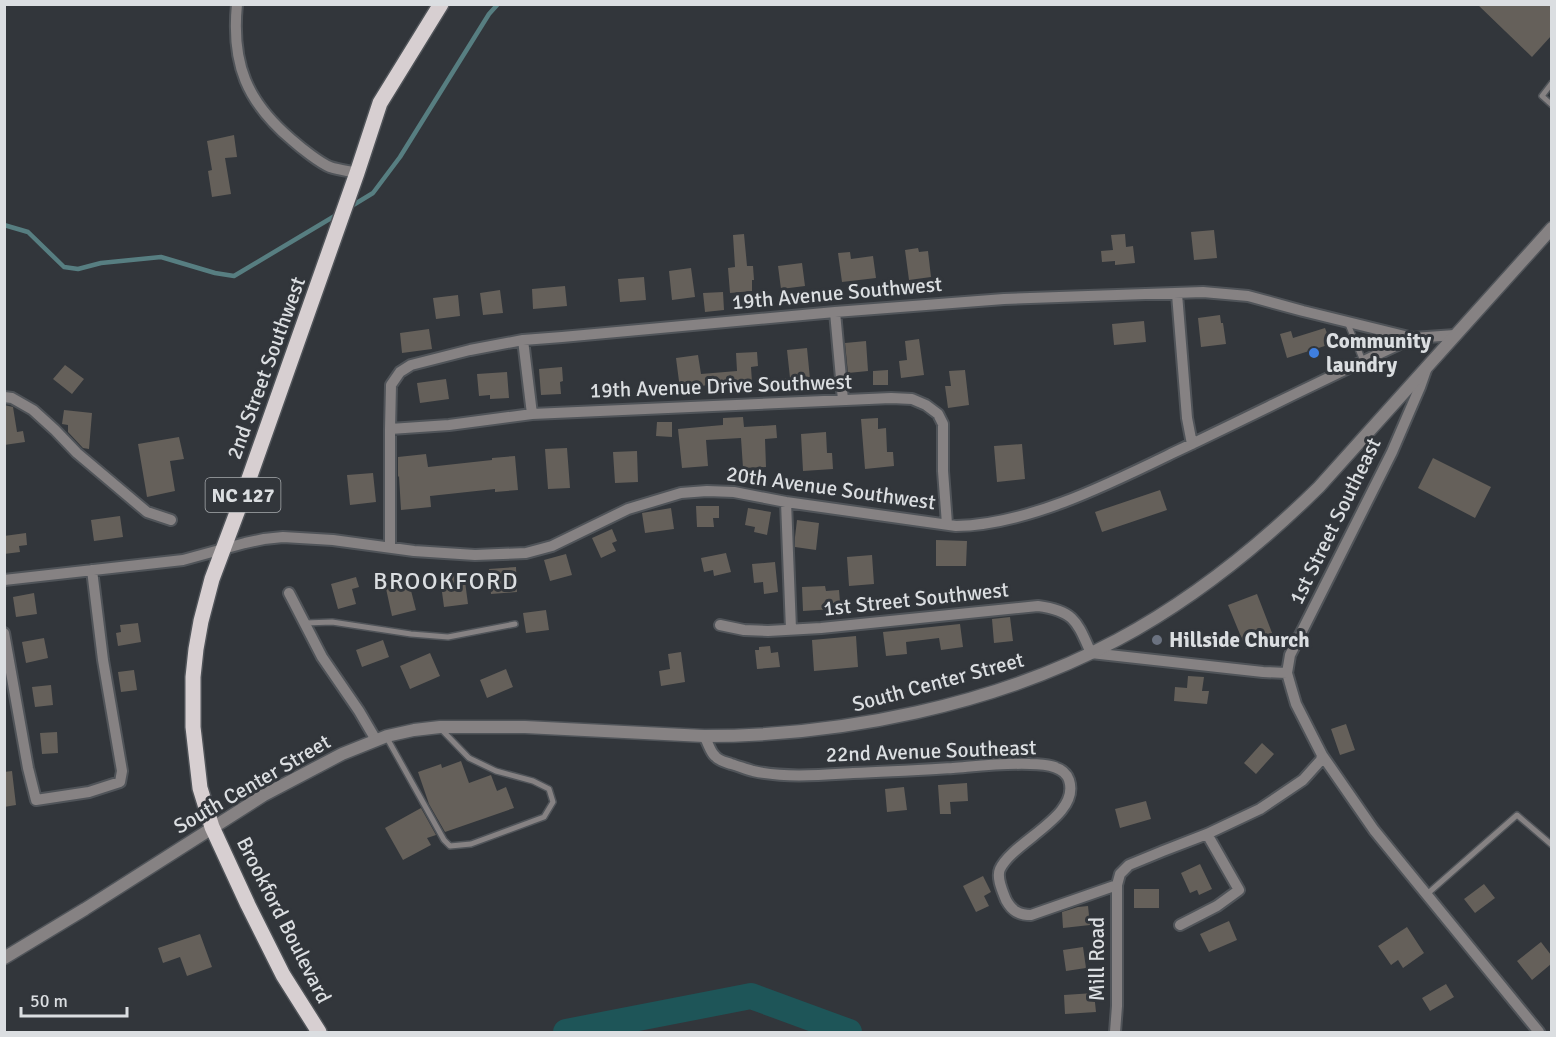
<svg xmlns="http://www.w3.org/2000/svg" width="1556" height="1037" viewBox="0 0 1556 1037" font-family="Signika,sans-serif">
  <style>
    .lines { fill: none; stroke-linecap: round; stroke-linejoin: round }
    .stream { stroke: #577e81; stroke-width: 4.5 }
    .river { stroke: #1e5558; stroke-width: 26 }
    .building { fill: #65605a }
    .service-casing { stroke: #505459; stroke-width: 8 }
    .minor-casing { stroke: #505459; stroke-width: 14 }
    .tertiary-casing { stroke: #505459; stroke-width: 15 }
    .primary-casing { stroke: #505459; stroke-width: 18 }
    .service { stroke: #868283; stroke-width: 5 }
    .minor { stroke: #868283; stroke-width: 10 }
    .tertiary { stroke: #868283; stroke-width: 12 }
    .primary { stroke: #d7cfd1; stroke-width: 15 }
    .shop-dot { fill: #3f7fe0; stroke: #32363b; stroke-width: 2 }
    .worship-dot { fill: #6b7280; stroke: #32363b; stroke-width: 2 }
    .labels { text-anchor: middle; stroke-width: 6; stroke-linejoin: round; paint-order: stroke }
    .shield { fill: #32363b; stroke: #a8acaf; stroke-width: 1.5 }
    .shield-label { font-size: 20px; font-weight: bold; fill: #dbdee1 }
    .street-label { font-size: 21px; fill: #dbdee1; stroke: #32363b }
    .poi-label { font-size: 21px; font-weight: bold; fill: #dbdee1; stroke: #32363b; text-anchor: start }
    .quarter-label { font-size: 24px; letter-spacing: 1.5px; fill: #dbdee1; stroke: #32363b }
  </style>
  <rect width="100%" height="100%" fill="#32363b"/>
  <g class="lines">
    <!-- stream -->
    <path class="stream" d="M 350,207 L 373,193 L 400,157 L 489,14 L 498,4
      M 4,225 L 28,232 L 64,267 L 78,269 L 101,263 L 161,257 L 215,273 L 234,276 L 338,214"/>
    <!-- river -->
    <path class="river" d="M 566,1032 L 751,996 L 849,1032"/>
  </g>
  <!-- building -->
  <path class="building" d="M 1477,4 L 1551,4 L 1551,36 L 1532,57 Z
    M 234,135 L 237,157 L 225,158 L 231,194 L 212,197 L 208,171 L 212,170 L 207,141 Z
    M 1214,230 L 1217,258 L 1194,260 L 1191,232 Z
    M 744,234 L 747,266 L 753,266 L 754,280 L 752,280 L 752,291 L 730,293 L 728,268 L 735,267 L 733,235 Z
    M 1125,234 L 1126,247 L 1133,246 L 1135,263 L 1115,265 L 1115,261 L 1102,262 L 1101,251 L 1113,250 L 1111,235 Z
    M 918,248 L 919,252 L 928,251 L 931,277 L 909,280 L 905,250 Z
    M 850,252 L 851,259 L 873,256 L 876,278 L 842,282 L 838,253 Z
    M 802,263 L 805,286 L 781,289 L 778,266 Z
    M 691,268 L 695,297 L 672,300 L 669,271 Z
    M 644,277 L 646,300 L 620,302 L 618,279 Z
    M 565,286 L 567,306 L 533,309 L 532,289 Z
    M 500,290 L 503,313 L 483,315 L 480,293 Z
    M 723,292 L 724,310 L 705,312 L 703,293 Z
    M 458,295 L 460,316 L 436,319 L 433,298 Z
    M 1220,315 L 1221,323 L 1223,323 L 1226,344 L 1201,347 L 1198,318 Z
    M 1144,321 L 1146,342 L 1114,345 L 1112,324 Z
    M 1325,328 L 1331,344 L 1287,358 L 1280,334 L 1291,331 L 1293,338 Z
    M 429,329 L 432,349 L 402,353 L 400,333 Z
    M 919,339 L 924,375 L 901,378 L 899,361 L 907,360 L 905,341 Z
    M 866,341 L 868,371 L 848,373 L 845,343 Z
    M 807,348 L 810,379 L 790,381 L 791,391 L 780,392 L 779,379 L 790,378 L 787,350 Z
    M 757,352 L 758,366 L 751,367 L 752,382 L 722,385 L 722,383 L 680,389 L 676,358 L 698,355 L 701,374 L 737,371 L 736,353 Z
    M 65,365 L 84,379 L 72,394 L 53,379 Z
    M 562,367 L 563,381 L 560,382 L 561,394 L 541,395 L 539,369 Z
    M 888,370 L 888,385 L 873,385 L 873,371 Z
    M 965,370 L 969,405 L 948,408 L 945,386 L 951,386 L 949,371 Z
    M 507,372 L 509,398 L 490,399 L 490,395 L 479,396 L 477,374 Z
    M 446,379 L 449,399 L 420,403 L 417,383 Z
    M 4,405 L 13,407 L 17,432 L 23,431 L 25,442 L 4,445 Z
    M 64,410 L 92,413 L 89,449 L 83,448 L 68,432 L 68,425 L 62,424 Z
    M 743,417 L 744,427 L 776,425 L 777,438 L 765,439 L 766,467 L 743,468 L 741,438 L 706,440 L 708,466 L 682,468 L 678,429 L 723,425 L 723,418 Z
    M 878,418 L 878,429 L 886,428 L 887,452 L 893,452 L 894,466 L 865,469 L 861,419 Z
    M 657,422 L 672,422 L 672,437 L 656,436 Z
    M 826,432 L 827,453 L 832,453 L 833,469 L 803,471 L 801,434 Z
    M 179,437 L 184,459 L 170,461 L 175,491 L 147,497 L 138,444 Z
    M 1022,444 L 1025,479 L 997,482 L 994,446 Z
    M 567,448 L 570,488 L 548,489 L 545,449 Z
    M 637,451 L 638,482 L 615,483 L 613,452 Z
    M 426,454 L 428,467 L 492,460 L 492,458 L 515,456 L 518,490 L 495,492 L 495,489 L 430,496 L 431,507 L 401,510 L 399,476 L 398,477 L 398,457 Z
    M 1433,458 L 1491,487 L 1475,518 L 1418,488 Z
    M 373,473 L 376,502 L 350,505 L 347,475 Z
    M 1160,490 L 1167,510 L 1102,532 L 1095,512 Z
    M 696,506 L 719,506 L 719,518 L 713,518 L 714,527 L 697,527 Z
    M 671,508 L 674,529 L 645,533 L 642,513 Z
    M 748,508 L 771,512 L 767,535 L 754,532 L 755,527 L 745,525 Z
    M 120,516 L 123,537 L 94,541 L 91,520 Z
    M 797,520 L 819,523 L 816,550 L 795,547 L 795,537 Z
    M 612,529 L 617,541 L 612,543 L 616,551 L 601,558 L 592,538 Z
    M 26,533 L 27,545 L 19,546 L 20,552 L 4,554 L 4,536 Z
    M 936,540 L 967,541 L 966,566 L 936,566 Z
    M 726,553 L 731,572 L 714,576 L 713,570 L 704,572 L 701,558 Z
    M 566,554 L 572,575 L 550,581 L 544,560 Z
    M 872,555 L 874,584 L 849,586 L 847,557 Z
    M 775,562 L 778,592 L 764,594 L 763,582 L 754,583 L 752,564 Z
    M 516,567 L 517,592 L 491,594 L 489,569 Z
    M 464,574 L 468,604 L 444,607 L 440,577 Z
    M 356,577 L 359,587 L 352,589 L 356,604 L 338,609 L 331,584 Z
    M 408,579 L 416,610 L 392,616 L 385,584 Z
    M 825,586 L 826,591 L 839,590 L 840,602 L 833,603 L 834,609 L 803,611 L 802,587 Z
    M 34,593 L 37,614 L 16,617 L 13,597 Z
    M 1257,594 L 1274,638 L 1246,649 L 1228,605 Z
    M 546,610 L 549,630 L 526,633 L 523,613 Z
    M 1010,617 L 1013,641 L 994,643 L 992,619 Z
    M 138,623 L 141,642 L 118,646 L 116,633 L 121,632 L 120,625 Z
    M 960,624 L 963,647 L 941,650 L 939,638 L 906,642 L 907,654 L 886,656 L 883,632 Z
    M 856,636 L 858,667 L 814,671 L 812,640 Z
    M 44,638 L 48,658 L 26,663 L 22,642 Z
    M 383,640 L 389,657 L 362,667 L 356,650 Z
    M 770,646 L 771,653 L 778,652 L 780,667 L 757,669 L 755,650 L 759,650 L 759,647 Z
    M 681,652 L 685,682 L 661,686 L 659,671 L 670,669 L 668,654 Z
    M 430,653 L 440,676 L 410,689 L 400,666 Z
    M 506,669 L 513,687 L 487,698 L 480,680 Z
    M 134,670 L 137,690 L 121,692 L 118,672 Z
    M 1188,676 L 1204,677 L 1202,691 L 1209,691 L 1207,704 L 1174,701 L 1175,687 L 1187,688 Z
    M 51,685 L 53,705 L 35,707 L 32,687 Z
    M 1346,724 L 1355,750 L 1340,755 L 1331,729 Z
    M 57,732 L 58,753 L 42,754 L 40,733 Z
    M 1262,743 L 1274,754 L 1256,774 L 1244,763 Z
    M 461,761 L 469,783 L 491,775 L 497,791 L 506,787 L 514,808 L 445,832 L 429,804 L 418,772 L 441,764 L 442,768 Z
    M 12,771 L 16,805 L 4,807 L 4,772 Z
    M 967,783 L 968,801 L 950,802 L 951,814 L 940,814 L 938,785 Z
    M 904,787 L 907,810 L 887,812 L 885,789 Z
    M 1146,801 L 1151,819 L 1120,828 L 1115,809 Z
    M 421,808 L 436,835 L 427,838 L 431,845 L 403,860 L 385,828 Z
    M 1200,864 L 1212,889 L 1199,895 L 1197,890 L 1190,893 L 1181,873 Z
    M 983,876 L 991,892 L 984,896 L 989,906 L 976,912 L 963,886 Z
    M 1484,884 L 1495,898 L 1475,913 L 1464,899 Z
    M 1134,889 L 1159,889 L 1159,908 L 1134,908 Z
    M 1088,906 L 1090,925 L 1063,928 L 1062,912 L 1078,907 Z
    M 1229,921 L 1237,940 L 1209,952 L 1200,934 Z
    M 1407,927 L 1424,953 L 1403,968 L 1398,960 L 1391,965 L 1378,946 Z
    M 200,934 L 212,967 L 187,976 L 180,957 L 163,963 L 158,948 Z
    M 1541,942 L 1551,955 L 1551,964 L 1532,980 L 1517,961 Z
    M 1083,947 L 1086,968 L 1066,971 L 1063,950 Z
    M 1446,984 L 1454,997 L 1430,1011 L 1422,998 Z
    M 1094,993 L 1096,1012 L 1065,1014 L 1064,995 Z"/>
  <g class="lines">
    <!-- service casing -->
    <g class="service-casing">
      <path id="service" d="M 1552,83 L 1542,96 L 1552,105
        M 1348,324 L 1363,361
        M 306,623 L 332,622 L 411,634 L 448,637 L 515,624
        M 387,738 L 444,840 L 450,846 L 471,844 L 544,817 L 553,802 L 549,789 L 533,781 L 496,771 L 469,758 L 440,728
        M 1426,895 L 1517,815 L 1552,845"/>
    </g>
    <!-- minor casing -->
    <g class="minor-casing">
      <path id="minor" d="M 237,4 C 231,64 247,102 292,140 C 301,148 320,163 330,167 C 339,170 349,171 357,173
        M 1177,294 L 1187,418 L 1192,444
        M 835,312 L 843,400
        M 523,340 L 532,414
        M 1426,370 L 1420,387 L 1392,452 L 1290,655 L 1287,673 L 1291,687 L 1296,704 L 1322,755 L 1374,830 L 1539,1032
        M 4,397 L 12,398 L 33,410 L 55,430 L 77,453 L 147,512 L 171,520
        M 390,429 L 449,425 L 532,414 L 891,398 L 912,399 L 926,405 L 938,414 L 943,424 L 943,471 L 947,524
        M 786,502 L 791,629
        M 390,548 L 390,429 L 391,385 L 400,372 L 411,365 L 470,350 L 523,340 L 562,337 L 835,312 L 1004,299 L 1203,292 L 1248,296 L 1303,311 L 1413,338 L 1455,335
        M 4,580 L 183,560 L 245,543 L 264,539 L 283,537 L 333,540 L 414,551 L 475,555 L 526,553 L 552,546 L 628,509 L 681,493 L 707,491 L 734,492 L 786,502 L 956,526 C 1029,525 1113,482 1179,450 C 1257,413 1334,374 1413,338
        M 289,593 L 322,657 L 359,711 L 376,740
        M 720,625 L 744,630 L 768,631 L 821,628 L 1038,606 C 1075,611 1077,622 1091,653 L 1263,672 L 1287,673
        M 4,633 L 28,768 L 36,800 L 89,792 L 120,782 L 122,771 L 103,660 L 92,570
        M 704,736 C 708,742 710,752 715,756 C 719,761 726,762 731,764 C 738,766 746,769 753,771 C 785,778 820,775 853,773 C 886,772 919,770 953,768 C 978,766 1004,763 1030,764 C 1043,764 1064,765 1069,780 C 1081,816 1013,841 1000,869 C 996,878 1003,892 1006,900 C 1012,911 1019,915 1031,915 L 1117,885 L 1120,874 L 1129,865 L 1163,851 L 1207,834 L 1260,809 L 1303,780 L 1321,760 L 1322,755
        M 1180,925 L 1217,906 L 1239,890 L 1207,834
        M 1115,1032 L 1117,1006 L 1117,885"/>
    </g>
    <!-- tertiary casing -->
    <g class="tertiary-casing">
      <path id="tertiary" d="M 4,958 L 85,909 L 264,795 L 342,754 L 387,736 L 414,730 L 440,727 L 525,727 L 704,736 C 842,736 995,705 1117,640 C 1192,600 1259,546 1319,487 L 1552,228"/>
    </g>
    <!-- primary casing -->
    <g class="primary-casing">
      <path id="primary" d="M 319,1032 L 283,975 L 248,905 L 212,827 L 200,788 L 193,727 L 193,677 L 196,649 L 201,621 L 212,579 L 239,507 L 357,173 L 380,103 L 441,4"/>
    </g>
    <!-- service -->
    <use href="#service" class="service"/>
    <!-- minor -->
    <use href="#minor" class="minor"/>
    <!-- tertiary -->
    <use href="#tertiary" class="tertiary"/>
    <!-- primary -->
    <use href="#primary" class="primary"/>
  </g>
  <!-- markers -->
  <circle class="shop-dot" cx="1314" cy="353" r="6"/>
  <circle class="worship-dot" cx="1157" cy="640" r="6"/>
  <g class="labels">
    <!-- shield labels -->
    <rect class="shield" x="205.5" y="478" width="75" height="34" rx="4.5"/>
    <g class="shield-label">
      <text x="243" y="502">NC 127</text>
    </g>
    <!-- street labels -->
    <g class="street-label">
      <text transform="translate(837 293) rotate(-5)" y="7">19th Avenue Southwest</text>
      <text transform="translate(266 368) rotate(-70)" y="7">2nd Street Southwest</text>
      <text transform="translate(721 386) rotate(-2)" y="7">19th Avenue Drive Southwest</text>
      <text transform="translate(831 488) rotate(8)" y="7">20th Avenue Southwest</text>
      <text transform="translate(1335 521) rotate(-64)" y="7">1st Street Southeast</text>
      <text transform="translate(916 599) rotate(-6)" y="7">1st Street Southwest</text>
      <text transform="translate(938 682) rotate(-15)" y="7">South Center Street</text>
      <text transform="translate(931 751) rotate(-2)" y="7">22nd Avenue Southeast</text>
      <text transform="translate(252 784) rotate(-30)" y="7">South Center Street</text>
      <text transform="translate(284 920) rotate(63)" y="7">Brookford Boulevard</text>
      <text transform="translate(1097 959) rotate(-90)" y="7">Mill Road</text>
    </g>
    <!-- poi labels -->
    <g class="poi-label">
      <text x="1326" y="348">Community<tspan x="1326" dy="24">laundry</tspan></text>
      <text x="1169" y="647">Hillside Church</text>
    </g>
    <!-- quarter labels -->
    <g class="quarter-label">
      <text x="446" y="589">BROOKFORD</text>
    </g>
  </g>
  <!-- border -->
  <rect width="1556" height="1037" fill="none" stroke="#dbdee1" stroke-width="12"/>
  <!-- scale -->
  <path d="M21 1007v9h106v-9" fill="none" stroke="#dbdee1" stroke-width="3"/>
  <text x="30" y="1007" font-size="18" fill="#dbdee1" stroke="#32363b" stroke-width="4.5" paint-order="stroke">50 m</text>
</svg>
